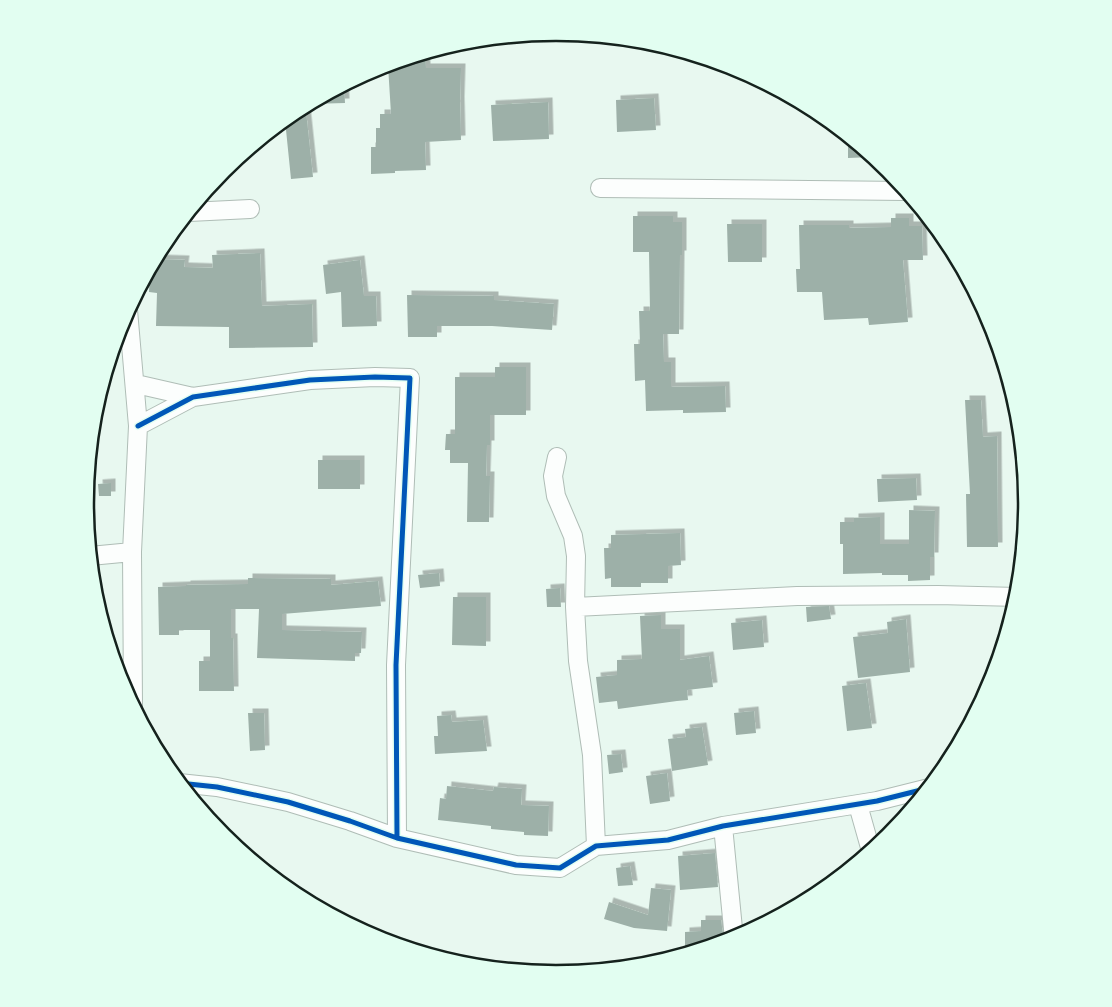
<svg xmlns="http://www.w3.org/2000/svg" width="1112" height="1007" viewBox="0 0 1112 1007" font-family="'Work Sans',sans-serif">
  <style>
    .building { fill: #9db0a8; filter: url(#shadow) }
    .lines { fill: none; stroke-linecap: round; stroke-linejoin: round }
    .street-casing { stroke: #afbdb6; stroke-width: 20 }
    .street { stroke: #fcfefd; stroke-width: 18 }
    .cycleway-casing { stroke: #e2fef1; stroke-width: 8 }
    .cycleway { stroke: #0057b8; stroke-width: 5 }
    .rim { fill: none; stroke: #15221d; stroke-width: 2.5 }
  </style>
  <defs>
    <filter id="shadow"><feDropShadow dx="4.5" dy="-4.5" stdDeviation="0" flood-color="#0004"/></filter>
  </defs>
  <rect width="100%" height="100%" fill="#e8f8f0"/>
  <!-- building -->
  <path class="building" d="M 425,53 L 426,68 L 461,68 L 460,101 L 461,140 L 425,142 L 426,170 L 395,171 L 395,173 L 371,174 L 371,147 L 376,147 L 376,128 L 380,128 L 380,114 L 391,114 L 388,65 Z
    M 344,85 L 345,103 L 310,104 L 331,92 Z
    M 654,98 L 656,130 L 617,132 L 616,100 Z
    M 548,102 L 549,139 L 493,141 L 491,105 Z
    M 306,111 L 313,177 L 291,179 L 285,120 L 294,112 Z
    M 848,136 L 856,143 L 873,157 L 848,158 Z
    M 633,216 L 673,216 L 673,222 L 682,222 L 682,255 L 680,255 L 679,334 L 663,334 L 664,362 L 671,362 L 671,387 L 725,386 L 726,412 L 683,413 L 683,410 L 646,411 L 645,380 L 635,381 L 634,344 L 640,344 L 639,311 L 650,311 L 649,252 L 633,252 Z
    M 891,218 L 909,218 L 909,226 L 922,226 L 923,260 L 903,260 L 908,322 L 869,325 L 868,318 L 824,320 L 822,292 L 797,292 L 796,269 L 800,269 L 799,225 L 849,225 L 849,228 L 891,227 Z
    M 727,224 L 762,224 L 762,262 L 728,262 Z
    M 260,253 L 262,306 L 312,304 L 313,347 L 229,348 L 229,327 L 156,326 L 157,293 L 149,292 L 150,269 L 155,259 L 185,260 L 184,267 L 213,268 L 212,255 Z
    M 360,260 L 364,296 L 376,296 L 377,326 L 342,327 L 341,292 L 326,294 L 323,265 Z
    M 407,295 L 494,296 L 494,300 L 554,304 L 552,330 L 492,326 L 437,326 L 437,337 L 408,337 Z
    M 495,367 L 526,367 L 526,415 L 490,415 L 490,445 L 487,445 L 486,476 L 490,476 L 489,522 L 467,522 L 468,463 L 450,463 L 450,450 L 445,450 L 446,434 L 455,434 L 455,377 L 495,377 Z
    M 965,400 L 981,400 L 983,437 L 997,436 L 998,547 L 967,547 L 966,494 L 970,494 Z
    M 318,460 L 360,460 L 360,489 L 318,489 Z
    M 916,478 L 917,500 L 878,502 L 877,479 Z
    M 111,483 L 111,496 L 99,496 L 98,484 Z
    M 909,510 L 935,511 L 934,557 L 930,557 L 930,580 L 908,581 L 908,575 L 882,575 L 882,573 L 843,574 L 843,544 L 840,544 L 840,522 L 854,522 L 854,518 L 880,517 L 880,544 L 909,544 Z
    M 680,533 L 681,565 L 668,566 L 668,583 L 641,583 L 641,587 L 611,587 L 611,578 L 605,579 L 604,548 L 611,548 L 611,535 Z
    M 439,573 L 440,586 L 420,588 L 418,575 Z
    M 248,578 L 331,579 L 331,585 L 378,581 L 381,606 L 282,614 L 282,630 L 362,632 L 361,653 L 355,653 L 355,661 L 257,658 L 259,609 L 231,609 L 231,638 L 233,638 L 234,691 L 199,691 L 199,661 L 210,661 L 210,630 L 179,630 L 179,635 L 159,635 L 158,587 L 186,586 L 186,585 L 248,584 Z
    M 560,588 L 561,607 L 547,607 L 546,589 Z
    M 453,597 L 486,597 L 486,646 L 452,645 Z
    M 829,606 L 831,619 L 807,622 L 806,607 Z
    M 661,615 L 661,629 L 680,629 L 680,660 L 709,656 L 713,687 L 687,690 L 688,700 L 677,701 L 618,709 L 617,701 L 599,703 L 596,677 L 617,675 L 617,660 L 642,659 L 640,616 Z
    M 906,619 L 910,672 L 858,678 L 853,637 L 888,633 L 887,622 Z
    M 762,620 L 764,647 L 733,650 L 731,623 Z
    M 866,683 L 872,728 L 847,731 L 842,686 Z
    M 754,711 L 756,733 L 736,735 L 734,713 Z
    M 248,713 L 264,713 L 265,750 L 250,751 Z
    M 451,715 L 452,722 L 483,720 L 487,751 L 435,754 L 434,736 L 438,736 L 437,716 Z
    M 702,727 L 708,765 L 672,771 L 668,739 L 686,737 L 685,729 Z
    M 621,754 L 623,772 L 609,774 L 607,755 Z
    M 667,773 L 670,801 L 650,804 L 646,776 Z
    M 447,786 L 493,791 L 494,787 L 522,789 L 521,805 L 549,806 L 548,836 L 524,835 L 524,832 L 491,829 L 491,826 L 438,820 L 440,798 L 446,799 Z
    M 715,853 L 718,887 L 680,890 L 678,856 Z
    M 630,866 L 633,885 L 618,886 L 616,868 Z
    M 651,888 L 671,890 L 667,931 L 634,928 L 604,919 L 609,902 L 648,915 Z
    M 701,920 L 721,920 L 724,942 L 685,954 L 685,932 L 701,931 Z"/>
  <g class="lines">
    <!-- street casing -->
    <g class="street-casing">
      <path id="street" d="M 600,188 L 906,191
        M 189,212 L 250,209
        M 128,310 L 138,426 L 132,552 L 133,706
        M 136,384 L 193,397
        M 138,426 L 193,397 L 310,380 L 375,377 L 410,378 L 396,665 L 397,838
        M 557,457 L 553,476 L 556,496 L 573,536 L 576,556 L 575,607 L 578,661 L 592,755 L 596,846
        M 90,556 L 132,552
        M 575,607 L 797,596 L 938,595 L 1018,597
        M 179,783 L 217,787 L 288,802 L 350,821 L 397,838 L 516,865 L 560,868 L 596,846 L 668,840 L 723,826 L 877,801 L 929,788
        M 858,805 L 871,851
        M 723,826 L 734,939"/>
    </g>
    <!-- street -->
    <use href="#street" class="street"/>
    <!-- cycleway casing -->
    <g class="cycleway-casing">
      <path id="cycleway" d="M 138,426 L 193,397 L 310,380 L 375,377 L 410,378 L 396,665 L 397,838
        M 179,783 L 217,787 L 288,802 L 350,821 L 397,838 L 516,865 L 560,868 L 596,846 L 668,840 L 723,826 L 877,801 L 929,788"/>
    </g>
    <!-- cycleway -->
    <use href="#cycleway" class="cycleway"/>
  </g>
  <!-- crop -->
  <path d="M0 0H1112V1007H0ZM94 503a462 462 0 1 1 924 0a462 462 0 1 1-924 0Z" fill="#e2fef1" fill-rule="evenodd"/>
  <path class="rim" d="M94 503a462 462 0 1 1 924 0a462 462 0 1 1-924 0Z"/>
</svg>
